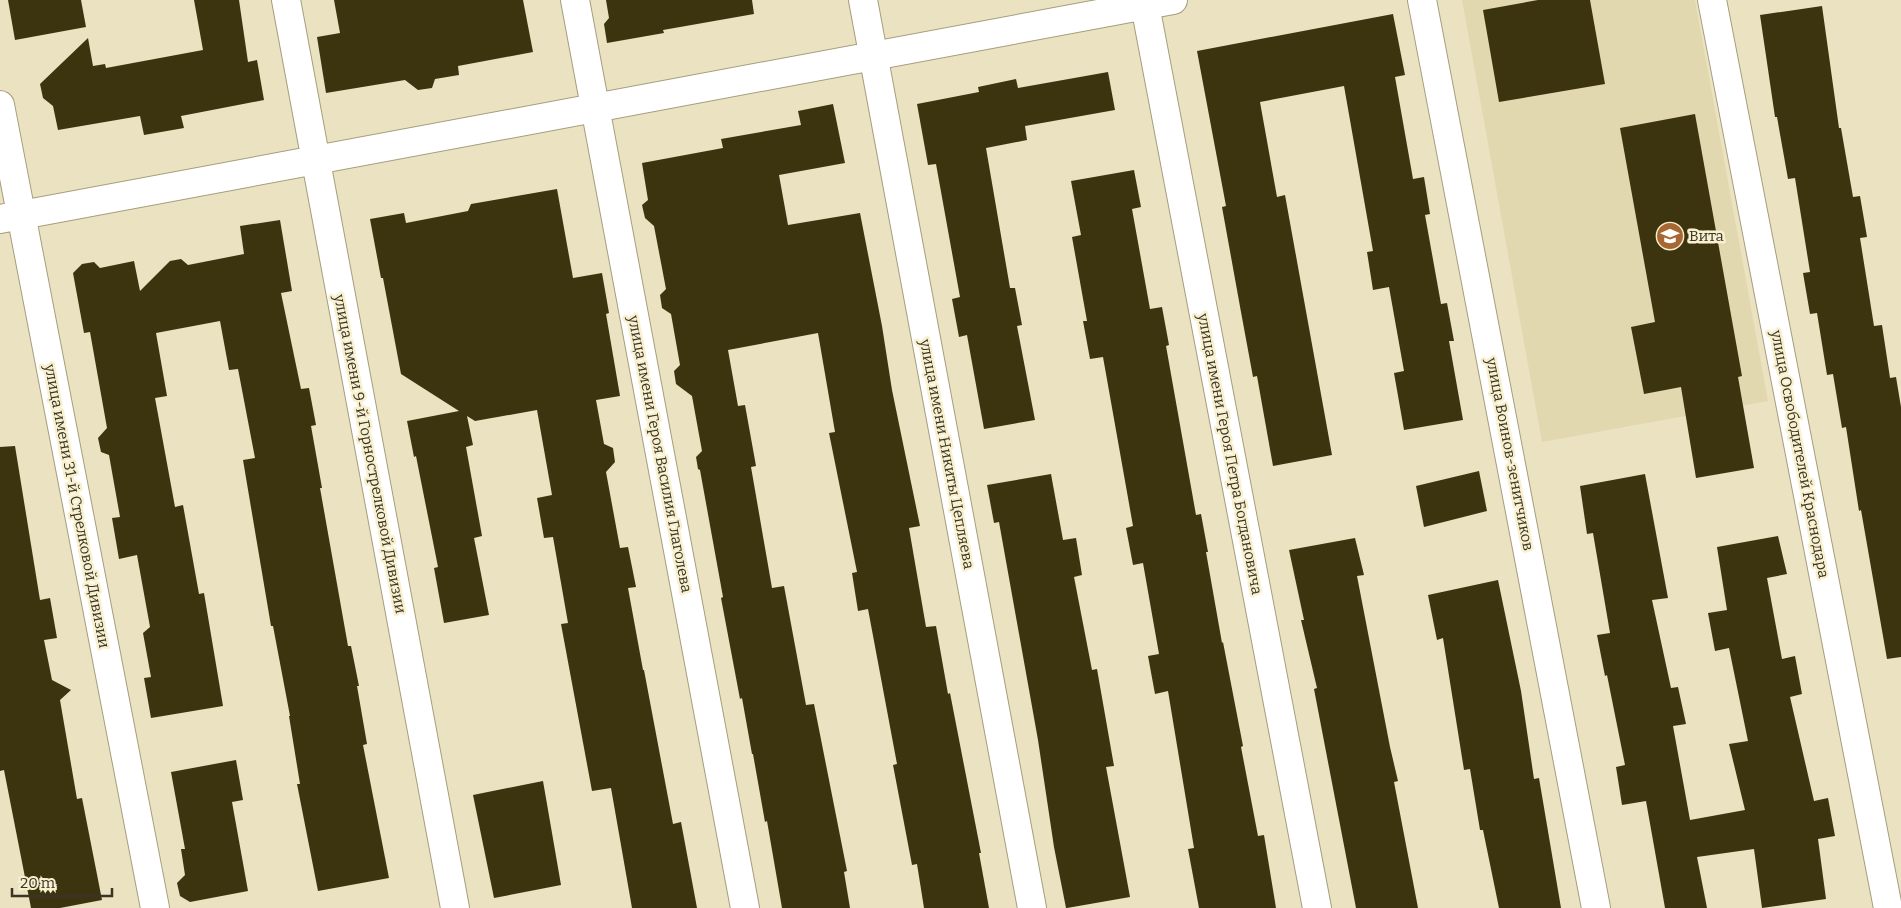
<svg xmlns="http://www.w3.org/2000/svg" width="1901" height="908" viewBox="0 0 1901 908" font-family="Bitter,serif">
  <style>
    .built { fill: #e2d8af }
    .building { fill: #3c330f }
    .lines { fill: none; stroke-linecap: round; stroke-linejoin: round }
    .minor-casing { stroke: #a59d7d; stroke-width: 30 }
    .minor { stroke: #fff; stroke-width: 28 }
    .labels { text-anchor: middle; stroke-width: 5; stroke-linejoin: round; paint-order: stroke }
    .poi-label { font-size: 15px; fill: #383427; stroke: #f8f0ce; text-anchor: start }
    .street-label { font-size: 15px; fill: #383427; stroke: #f8f0ce }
  </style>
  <rect width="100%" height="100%" fill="#ebe2c1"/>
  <!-- built -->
  <path class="built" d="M 1462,0 L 1695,0 L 1768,401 L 1542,442 Z"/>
  <!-- building -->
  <path class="building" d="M 8,0 L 81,0 L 86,27 L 15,40 Z
    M 194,0 L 239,0 L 248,62 L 257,60 L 264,100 L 181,116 L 184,128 L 144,135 L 140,116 L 58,130 L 53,106 L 43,98 L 40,84 L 88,38 L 93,66 L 105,64 L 106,68 L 203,50 Z
    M 334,0 L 523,0 L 533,52 L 458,66 L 459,75 L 435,79 L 432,88 L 418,90 L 405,80 L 326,93 L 317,37 L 340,33 Z
    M 606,0 L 752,0 L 754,14 L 663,30 L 664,33 L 607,43 L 604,24 L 609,18 Z
    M 1538,0 L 1590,0 L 1605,84 L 1499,102 L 1483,10 Z
    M 1822,6 L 1839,128 L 1841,128 L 1853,197 L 1860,196 L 1867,237 L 1860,238 L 1874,326 L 1882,325 L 1890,378 L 1896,377 L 1901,407 L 1901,657 L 1887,659 L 1861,510 L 1859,511 L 1846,427 L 1842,428 L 1833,374 L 1827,375 L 1817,313 L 1810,314 L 1803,273 L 1810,272 L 1795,178 L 1788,179 L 1777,117 L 1775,117 L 1760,15 Z
    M 1393,14 L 1405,75 L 1395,77 L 1413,179 L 1424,177 L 1430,214 L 1425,215 L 1441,304 L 1447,303 L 1454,341 L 1449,341 L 1463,420 L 1404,430 L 1394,373 L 1404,371 L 1389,287 L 1373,290 L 1367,252 L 1373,251 L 1344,86 L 1260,102 L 1277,197 L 1285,195 L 1332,455 L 1273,466 L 1257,376 L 1253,377 L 1241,312 L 1222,207 L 1226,206 L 1197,51 Z
    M 1108,72 L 1115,110 L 1025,126 L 1027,140 L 986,148 L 1010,288 L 1015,288 L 1022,325 L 1017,326 L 1035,420 L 984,429 L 967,335 L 959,337 L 952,299 L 960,297 L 936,164 L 928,165 L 917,104 L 979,92 L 978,87 L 1016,79 L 1018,88 Z
    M 833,104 L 845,163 L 779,175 L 788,225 L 860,213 L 882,326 L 892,390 L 920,526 L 909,528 L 926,627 L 936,626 L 948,694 L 950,693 L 981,853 L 979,853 L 989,908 L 924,908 L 917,864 L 912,865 L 893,765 L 897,764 L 868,609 L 858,611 L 852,573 L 857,572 L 829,433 L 835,432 L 818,333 L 728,350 L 738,406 L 745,405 L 756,466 L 751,467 L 772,588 L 784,586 L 806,705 L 814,704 L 847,871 L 844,872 L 850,908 L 782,908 L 767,821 L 765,822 L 753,754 L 752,754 L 742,698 L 740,699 L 721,598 L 723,597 L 700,470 L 698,469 L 696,457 L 702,451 L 692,396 L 676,384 L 674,371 L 680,365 L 671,314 L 662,308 L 660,295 L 666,289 L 654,226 L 645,218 L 642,205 L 648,200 L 642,163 L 723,148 L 721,139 L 801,125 L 798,111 Z
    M 1695,114 L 1742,376 L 1738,377 L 1754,468 L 1696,478 L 1681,387 L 1644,394 L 1631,327 L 1655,322 L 1620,128 Z
    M 1134,170 L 1141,207 L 1132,209 L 1150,309 L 1162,307 L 1169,345 L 1166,346 L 1196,515 L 1201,514 L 1208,552 L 1206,552 L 1222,643 L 1223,642 L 1243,746 L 1241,747 L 1258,836 L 1264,835 L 1276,908 L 1199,908 L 1188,849 L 1194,848 L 1168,691 L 1155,694 L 1148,656 L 1159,654 L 1143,563 L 1133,565 L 1126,528 L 1133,526 L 1103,357 L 1090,359 L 1083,321 L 1087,321 L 1072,237 L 1081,235 L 1071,181 Z
    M 557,189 L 573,278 L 602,273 L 609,313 L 606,314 L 620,396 L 596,400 L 604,444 L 613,448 L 615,462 L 606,472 L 620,548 L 628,547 L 636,587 L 628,588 L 643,670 L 644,670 L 673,824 L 681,822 L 697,908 L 632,908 L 611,788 L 592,791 L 561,624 L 568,623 L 553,537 L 544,538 L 537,498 L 552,495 L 537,410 L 475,421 L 467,416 L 473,445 L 466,447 L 482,536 L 474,538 L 489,615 L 444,623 L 434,568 L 438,567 L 416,456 L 414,457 L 407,421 L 459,411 L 401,374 L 383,278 L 381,278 L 370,219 L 404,213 L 406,223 L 468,211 L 471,204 Z
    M 280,220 L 292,291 L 281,293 L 301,389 L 309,388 L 316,425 L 311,426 L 322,488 L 320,488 L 348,646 L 351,646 L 359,686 L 357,686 L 367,744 L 363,745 L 389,878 L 318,891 L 297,784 L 300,784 L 289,716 L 290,716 L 273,626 L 271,626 L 243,460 L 255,458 L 238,369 L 229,370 L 220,321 L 156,333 L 167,396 L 155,398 L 175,507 L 183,505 L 199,594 L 204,593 L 223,706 L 151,718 L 144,678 L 151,677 L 143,633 L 150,627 L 137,555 L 119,559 L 112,518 L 120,517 L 109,455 L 101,452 L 98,438 L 107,428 L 90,332 L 84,333 L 73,273 L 82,264 L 94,262 L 100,268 L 134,261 L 140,291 L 170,261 L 181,259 L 188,265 L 244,254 L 240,226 Z
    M 15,446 L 40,600 L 50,598 L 57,638 L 44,640 L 52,680 L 71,690 L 60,700 L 77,799 L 82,798 L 102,900 L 60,908 L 31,908 L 4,770 L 0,771 L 0,447 Z
    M 1479,471 L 1487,511 L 1424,527 L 1416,486 Z
    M 1051,474 L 1063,540 L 1076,538 L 1082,575 L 1074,577 L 1092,670 L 1097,669 L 1114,766 L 1106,767 L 1130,897 L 1067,908 L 1066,908 L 1054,847 L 1038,740 L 999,522 L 994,523 L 987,485 Z
    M 1645,474 L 1668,598 L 1652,600 L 1671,688 L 1678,687 L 1686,724 L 1673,726 L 1690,820 L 1745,810 L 1729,744 L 1748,741 L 1729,648 L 1715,651 L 1708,613 L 1727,610 L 1717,547 L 1778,536 L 1787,574 L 1767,578 L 1782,659 L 1795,656 L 1802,694 L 1790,697 L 1814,801 L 1828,798 L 1835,836 L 1818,839 L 1826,899 L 1762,908 L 1754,849 L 1697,857 L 1707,908 L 1665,908 L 1646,801 L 1622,805 L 1616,767 L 1625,765 L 1607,675 L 1605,676 L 1597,635 L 1610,633 L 1593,533 L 1587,534 L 1580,486 Z
    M 1355,538 L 1364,575 L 1357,576 L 1390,747 L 1398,781 L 1394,782 L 1418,908 L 1356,908 L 1314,689 L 1317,688 L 1301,620 L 1304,620 L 1289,550 Z
    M 1498,580 L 1521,691 L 1534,779 L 1539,778 L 1561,908 L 1499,908 L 1483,830 L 1480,830 L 1470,769 L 1464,770 L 1443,638 L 1437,640 L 1428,595 Z
    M 236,760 L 243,800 L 232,802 L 248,891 L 190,902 L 180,896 L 177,883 L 185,875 L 181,849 L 185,849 L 171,772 Z
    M 543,781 L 561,885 L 494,898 L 473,795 Z"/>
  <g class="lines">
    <!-- minor casing -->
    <g class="minor-casing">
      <path id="minor" d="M 286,0 L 455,908
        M 575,0 L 745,908
        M 863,0 L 1032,908
        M 1144,0 L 1317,908
        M 1422,0 L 1596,908
        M 1712,0 L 1888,908
        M 0,105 L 155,908
        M 0,219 L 1173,0"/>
    </g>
    <!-- minor -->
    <use href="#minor" class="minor"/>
  </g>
  <!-- icons -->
  <defs>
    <g id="school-disc" transform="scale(1.4375)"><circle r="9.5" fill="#a86632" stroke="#f8f0ce"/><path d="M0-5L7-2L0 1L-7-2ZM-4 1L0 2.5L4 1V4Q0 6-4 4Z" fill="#fff"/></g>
  </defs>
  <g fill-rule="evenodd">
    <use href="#school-disc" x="1670" y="236"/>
  </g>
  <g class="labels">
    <!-- poi labels -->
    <g class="poi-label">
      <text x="1689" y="241">Вита</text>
    </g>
    <!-- street labels -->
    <g class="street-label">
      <text transform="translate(370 454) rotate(79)" y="5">улица имени 9-й Горнострелковой Дивизии</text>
      <text transform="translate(660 454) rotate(79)" y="5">улица имени Героя Василия Глаголева</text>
      <text transform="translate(947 454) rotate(79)" y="5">улица имени Никиты Цепляева</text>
      <text transform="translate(1230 454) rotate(79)" y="5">улица имени Героя Петра Богдановича</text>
      <text transform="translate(1510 454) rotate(79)" y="5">улица Воинов-зенитчиков</text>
      <text transform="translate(1800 454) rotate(79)" y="5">улица Освободителей Краснодара</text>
      <text transform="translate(77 506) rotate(79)" y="5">улица имени 31-й Стрелковой Дивизии</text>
    </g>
  </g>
  <!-- scale -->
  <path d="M12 888v8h100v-8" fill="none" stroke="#383427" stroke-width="2.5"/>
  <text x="20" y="888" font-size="15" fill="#383427" stroke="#f8f0ce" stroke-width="4" paint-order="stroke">20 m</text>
</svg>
